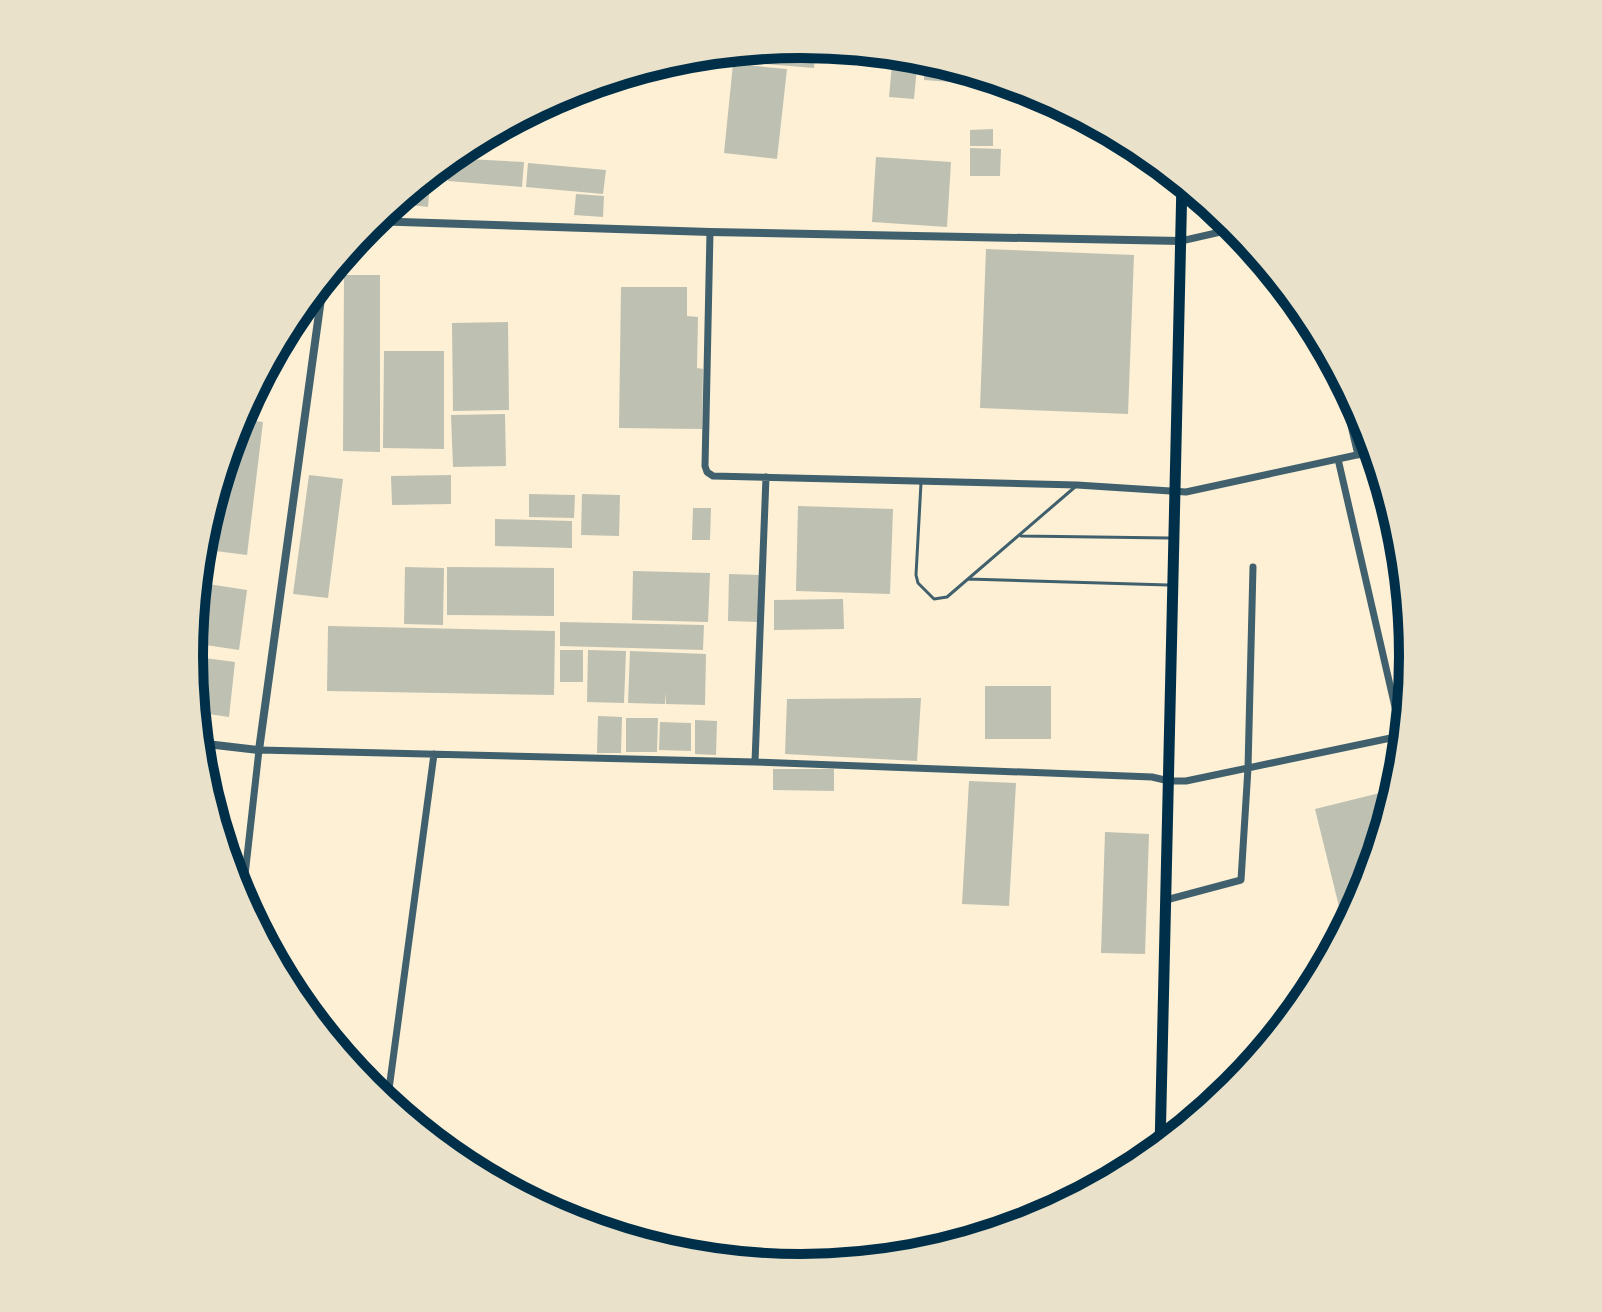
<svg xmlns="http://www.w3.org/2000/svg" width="1602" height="1312" viewBox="0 0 1602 1312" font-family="'Roboto Condensed',sans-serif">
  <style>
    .building { fill: #bec0b2 }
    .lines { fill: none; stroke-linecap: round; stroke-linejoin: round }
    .service { stroke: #3f606c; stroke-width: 3 }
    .minor { stroke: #3f606c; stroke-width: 7 }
    .tertiary { stroke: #3f606c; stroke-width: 8 }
    .primary { stroke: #003049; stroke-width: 11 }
    .rim { fill: none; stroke: #003049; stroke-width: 10 }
  </style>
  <rect width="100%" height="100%" fill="#fdf0d5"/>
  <!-- building -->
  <path class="building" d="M 801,44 L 816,45 L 814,68 L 765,64 L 766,47 Z
    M 893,53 L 918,56 L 914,99 L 889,97 Z
    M 925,57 L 1004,81 L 1003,86 L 924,80 Z
    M 733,64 L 787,69 L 777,159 L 724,153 Z
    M 529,111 L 527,128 L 501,126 Z
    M 993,129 L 993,146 L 970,146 L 970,130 Z
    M 970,148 L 1001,149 L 1000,176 L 970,176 Z
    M 876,157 L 951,162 L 947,227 L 872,222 Z
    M 449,158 L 524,162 L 522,187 L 448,181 Z
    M 528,163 L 606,170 L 603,194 L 526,187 Z
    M 431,171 L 428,207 L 393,203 L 422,179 Z
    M 576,194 L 604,196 L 603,217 L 574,215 Z
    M 986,249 L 1134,255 L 1128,414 L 980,408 Z
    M 344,275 L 380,275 L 380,452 L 343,451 Z
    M 621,287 L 687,287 L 687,316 L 698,317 L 697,368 L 703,369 L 702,429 L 619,428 Z
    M 508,322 L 509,410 L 453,411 L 452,323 Z
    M 384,351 L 444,351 L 444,449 L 383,448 Z
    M 505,414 L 506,466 L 453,467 L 451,415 Z
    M 237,419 L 263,422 L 247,555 L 200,549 L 201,536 Z
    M 309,475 L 343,479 L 328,598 L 293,594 Z
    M 451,475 L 451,504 L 392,505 L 391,476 Z
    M 529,494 L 575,495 L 574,518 L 529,517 Z
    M 582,494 L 620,495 L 619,536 L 581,535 Z
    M 798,506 L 893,509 L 890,594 L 796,591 Z
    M 693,508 L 711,508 L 710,540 L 692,540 Z
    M 495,519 L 572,521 L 572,548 L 495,546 Z
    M 405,567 L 444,568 L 443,625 L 404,624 Z
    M 447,567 L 554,568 L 554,616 L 447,615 Z
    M 633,571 L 710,573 L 708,622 L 632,620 Z
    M 729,574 L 760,575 L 759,622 L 728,621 Z
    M 208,584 L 247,590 L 239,650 L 199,644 Z
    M 843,599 L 844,629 L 774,630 L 774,600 Z
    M 560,622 L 704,625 L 703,650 L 560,646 Z
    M 328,626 L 555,631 L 554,695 L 327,691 Z
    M 560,650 L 583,650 L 583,682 L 560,682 Z
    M 588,650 L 626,651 L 624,703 L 587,702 Z
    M 630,651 L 706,654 L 705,705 L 666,704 L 666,693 L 665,704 L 628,703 Z
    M 189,656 L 235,662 L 229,717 L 195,712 Z
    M 985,686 L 1051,686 L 1051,739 L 985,739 Z
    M 921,698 L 917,761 L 785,754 L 787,699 Z
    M 598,716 L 622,717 L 621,753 L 597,753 Z
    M 626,718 L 658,718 L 657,752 L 626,752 Z
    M 695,720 L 717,721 L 716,755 L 695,754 Z
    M 660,722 L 691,723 L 691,751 L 659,750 Z
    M 773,769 L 834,769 L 834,791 L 773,790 Z
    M 969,781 L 1016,783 L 1009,906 L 962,904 Z
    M 1396,789 L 1366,891 L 1345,931 L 1315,809 Z
    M 1105,832 L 1149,834 L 1145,954 L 1101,953 Z"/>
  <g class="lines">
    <!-- service -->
    <path class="service" d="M 921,483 L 916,575 L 918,583 L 934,599 L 947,597 L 1075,487
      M 1021,536 L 1169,538
      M 968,579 L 1168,585"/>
    <!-- minor -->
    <path class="minor" d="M 710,232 L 705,466 L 707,472 L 713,476 L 1077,485 L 1186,492 L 1375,451
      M 1181,241 L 1238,228
      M 1337,367 L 1358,455
      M 1338,459 L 1404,746
      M 755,762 L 766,477
      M 1166,900 L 1241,880 L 1248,768 L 1253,567
      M 242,902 L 259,750 L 755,762 L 1152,777 L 1169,781 L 1186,781 L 1405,735
      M 387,1104 L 434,754"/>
    <!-- tertiary -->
    <path class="tertiary" d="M 370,221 L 710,232 L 1181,241
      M 198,743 L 259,750 L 324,277"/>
    <!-- primary -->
    <path class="primary" d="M 1160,1149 L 1182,181"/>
  </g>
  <!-- crop -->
  <path d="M0 0H1602V1312H0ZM203 656a598 598 0 1 1 1196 0a598 598 0 1 1-1196 0Z" fill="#e9e1ca" fill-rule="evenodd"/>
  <path class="rim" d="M203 656a598 598 0 1 1 1196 0a598 598 0 1 1-1196 0Z"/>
</svg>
